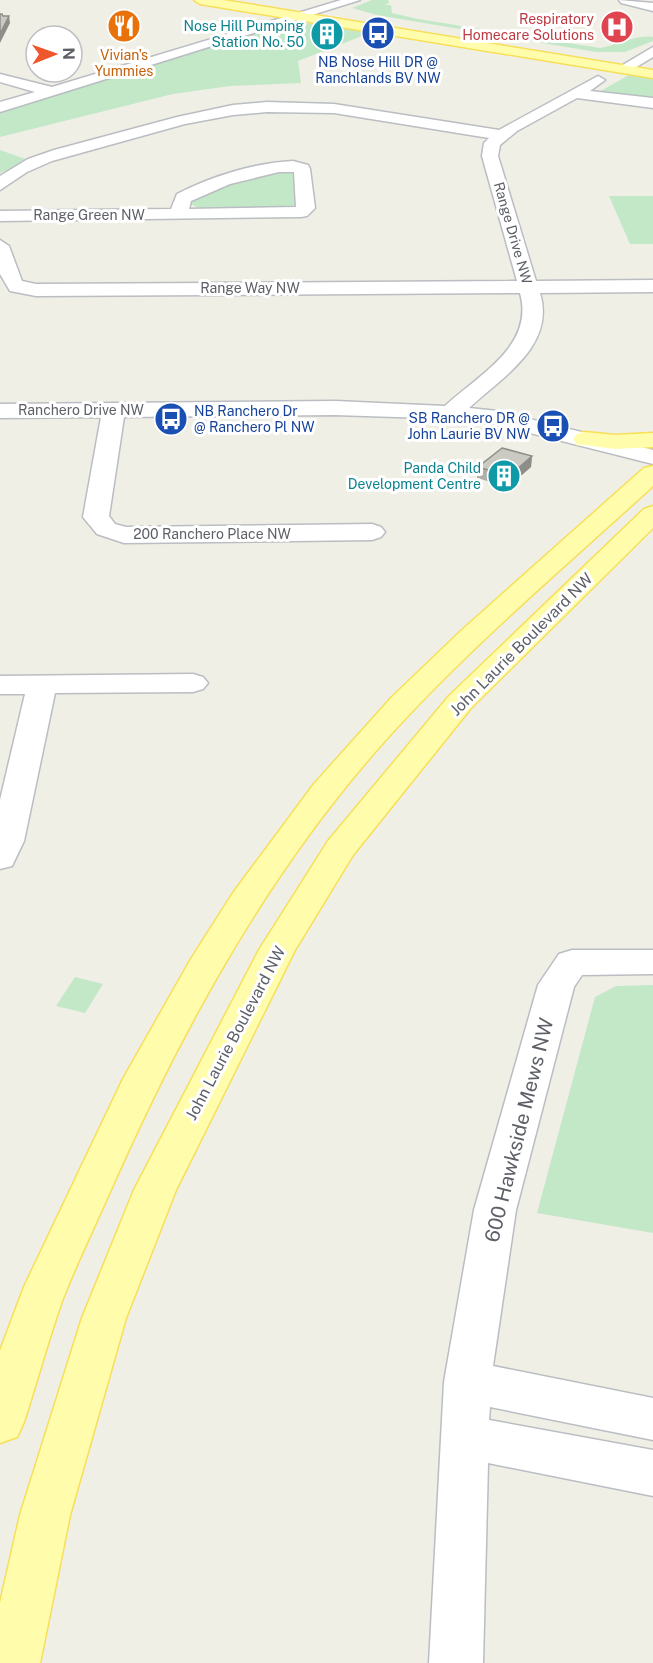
<svg xmlns="http://www.w3.org/2000/svg" width="653" height="1663" viewBox="0 0 653 1663" font-family="'Public Sans',sans-serif">
  <style>
    .green { fill: #c2e8c7 }
    .lines { fill: none; stroke-linecap: round; stroke-linejoin: round }
    .minor-casing { stroke: #babdc2; stroke-width: 3 }
    .major-casing { stroke: #f7df59; stroke-width: 3 }
    .minor { fill: #fff; fill-rule: evenodd }
    .major { fill: #fffdac; fill-rule: evenodd }
    .wall { fill: #afaea7 }
    .shaded-wall { fill: #8e8d88 }
    .building { fill: #cbcac2; stroke: #8e8d88; stroke-width: 1.5 }
    .labels { text-anchor: middle; stroke-width: 6; stroke-linejoin: round; paint-order: stroke }
    .far-health-label { font-size: 14px; fill: #be3a42; stroke: #fff; text-anchor: end }
    .far-culture-label { font-size: 14px; fill: #0d838f; stroke: #fff; text-anchor: end }
    .far-food-label { font-size: 14px; fill: #c56008; stroke: #fff }
    .far-transit-label { font-size: 14px; fill: #164399; stroke: #fff }
    .far-street-label { font-size: 14px; fill: #5d6067; stroke: #fff }
    .street-label { font-size: 16px; fill: #5d6067; stroke: #fff }
    .near-street-label { font-size: 20px; fill: #5d6067; stroke: #fff }
  </style>
  <rect width="100%" height="100%" fill="#f0efe6"/>
  <!-- green -->
  <path class="green" d="M 372,0 L 388,0 L 389,3 L 385,5 L 391,5 L 392,13 L 418,19 L 600,48 C 615,46 636,34 653,37 L 653,41 L 625,52 L 596,52 L 377,15 L 352,8 Z
    M 308,23 L 375,31 L 298,61 L 301,83 L 230,86 L 173,94 L 0,137 L 0,110 L 252,35 Z
    M 629,75 L 653,79 L 653,100 L 597,93 Z
    M 0,150 L 28,160 L 0,173 Z
    M 279,171 L 295,174 L 296,204 L 287,209 L 202,210 L 191,204 L 192,199 L 203,193 Z
    M 609,196 L 653,196 L 653,244 L 630,244 Z
    M 75,977 L 103,984 L 85,1013 L 56,1006 Z
    M 653,985 L 653,1233 L 537,1213 L 595,997 L 616,986 Z"/>
  <g class="lines">
    <!-- minor casing -->
    <g class="minor-casing">
      <path id="minor" d="M 341,0 L 360,0 L 0,112 L 0,102 L 35,92 L 0,82 L 0,74 L 52,87 Z
        M 619,0 L 653,3 L 653,11 L 621,3 Z
        M 653,47 L 653,57 L 628,72 L 618,72 L 616,69 Z
        M 598,76 L 605,80 L 590,91 L 653,98 L 653,108 L 577,98 L 517,131 L 500,145 L 498,156 L 536,281 L 653,280 L 653,292 L 540,293 C 556,346 502,377 469,408 L 498,411 L 653,450 L 653,464 L 498,425 L 426,418 L 335,415 L 124,417 L 109,516 L 115,524 L 126,527 L 372,524 L 381,527 L 385,532 L 381,537 L 372,540 L 124,543 L 97,534 L 83,517 L 101,417 L 0,418 L 0,404 L 335,401 L 445,406 C 478,375 535,346 520,293 L 36,296 L 10,291 L 0,274 L 0,240 L 9,246 L 22,281 L 36,284 L 517,281 L 482,156 L 484,143 L 489,138 L 334,113 L 267,112 L 233,115 L 185,124 L 52,161 L 27,172 L 0,190 L 0,176 L 28,159 L 54,150 L 177,117 L 233,105 L 267,102 L 334,104 L 499,130 Z
        M 293,161 L 308,165 L 310,169 L 315,208 L 307,216 L 301,217 L 0,221 L 0,211 L 171,209 L 177,194 C 212,176 254,163 293,161 ZM 279,172 L 294,172 L 296,207 L 189,209 L 191,201 L 230,184 Z
        M 193,674 L 203,677 L 208,683 L 203,689 L 193,692 L 55,693 L 24,841 L 12,866 L 0,869 L 0,800 L 25,694 L 0,694 L 0,676 Z
        M 572,950 L 653,950 L 653,974 L 582,975 L 574,987 L 516,1210 L 493,1366 L 653,1398 L 653,1440 L 490,1407 L 489,1420 L 653,1450 L 653,1496 L 488,1463 L 483,1663 L 429,1663 L 444,1382 L 474,1210 L 538,985 L 559,954 Z"/>
    </g>
    <!-- major casing -->
    <g class="major-casing">
      <path id="major" d="M 194,0 L 223,0 L 653,70 L 653,78 L 200,4 Z
        M 585,432 L 615,435 L 653,433 L 653,447 L 615,449 L 577,444 L 573,439 L 577,434 Z
        M 653,466 L 653,486 C 561,570 465,651 382,744 C 267,874 183,1027 113,1185 C 96,1224 77,1262 62,1301 C 48,1341 37,1382 24,1422 L 17,1437 L 0,1443 L 0,1351 L 24,1287 L 123,1079 L 191,959 L 233,893 L 314,784 L 392,697 L 462,630 L 644,468 Z
        M 653,506 L 653,528 L 471,708 L 353,855 L 295,950 L 176,1190 L 126,1318 L 70,1515 L 40,1663 L 0,1663 L 0,1603 L 20,1515 L 82,1318 L 134,1190 L 259,950 L 328,841 L 449,696 L 644,509 Z"/>
    </g>
    <!-- minor -->
    <use href="#minor" class="minor"/>
    <!-- major -->
    <use href="#major" class="major"/>
  </g>
  <!-- wall -->
  <path class="wall" d="M 532,456 L 531,467 L 508,487 L 477,478 L 478,467 Z"/>
  <!-- shaded-wall -->
  <path class="shaded-wall" d="M 9,16 L 10,23 L 0,43 L 0,34 Z
    M 532,456 L 531,467 L 508,487 L 509,476 Z"/>
  <!-- building -->
  <path class="building" d="M 0,14 L 2,14 L 3,16 L 9,16 L 0,34 Z
    M 502,448 L 532,456 L 509,476 L 478,467 Z"/>
  <!-- icons -->
  <defs>
    <g id="restaurant-disc" transform="scale(1.725)"><circle r="9.5" fill="#e8710a" stroke="#fff"/><path d="M-5-6h1v4h1v-4h1v4h1v-4h1v5L-1.5 .5V6h-2V.5L-5-1ZM5-6V6H3V1.5H1.5Q1.5-4 5-6Z" fill="#fff"/></g>
    <g id="hospital-disc" transform="scale(1.725)"><circle r="9.5" fill="#e0444e" stroke="#fff"/><path d="M-5-5h3v3.5h4V-5h3V5h-3V1.5h-4V5h-3Z" fill="#fff"/></g>
    <g id="bus-disc" transform="scale(1.725)"><circle r="9.5" fill="#1a4fb4" stroke="#fff"/><path d="M-5-6H5V4H4V6H2V4H-2V6H-4V4H-5ZM-3.5-4V0h7V-4ZM-3.5 1.2v1.5H-2V1.2ZM2 1.2v1.5H3.5V1.2Z" fill="#fff"/></g>
    <g id="building-disc" transform="scale(1.725)"><circle r="9.5" fill="#0f9aa8" stroke="#fff"/><path d="M-4-6H4V6H1V3H-1V6H-4ZM-2.5-4.3h1.7v1.8h-1.7ZM.8-4.3h1.7v1.8H.8ZM-2.5-1h1.7V.8h-1.7ZM.8-1h1.7V.8H.8Z" fill="#fff"/></g>
  </defs>
  <g fill-rule="evenodd">
    <use href="#restaurant-disc" x="124" y="26"/>
    <use href="#hospital-disc" x="617" y="27"/>
    <use href="#bus-disc" x="378" y="33"/>
    <use href="#building-disc" x="327" y="34"/>
    <use href="#bus-disc" x="171" y="419"/>
    <use href="#bus-disc" x="553" y="426"/>
    <use href="#building-disc" x="504" y="476"/>
  </g>
  <g class="labels">
    <!-- far-health labels -->
    <g class="far-health-label">
      <text x="594" y="24">Respiratory<tspan x="594" dy="16">Homecare Solutions</tspan></text>
    </g>
    <!-- far-culture labels -->
    <g class="far-culture-label">
      <text x="304" y="31">Nose Hill Pumping<tspan x="304" dy="16">Station No. 50</tspan></text>
      <text x="481" y="473">Panda Child<tspan x="481" dy="16">Development Centre</tspan></text>
    </g>
    <!-- far-food labels -->
    <g class="far-food-label">
      <text x="124" y="60">Vivian's<tspan x="124" dy="16">Yummies</tspan></text>
    </g>
    <!-- far-transit labels -->
    <g class="far-transit-label">
      <text x="378" y="67">NB Nose Hill DR @<tspan x="378" dy="16">Ranchlands BV NW</tspan></text>
      <text x="194" y="416" text-anchor="start">NB Ranchero Dr<tspan x="194" dy="16">@ Ranchero Pl NW</tspan></text>
      <text x="530" y="423" text-anchor="end">SB Ranchero DR @<tspan x="530" dy="16">John Laurie BV NW</tspan></text>
    </g>
    <!-- far-street labels -->
    <g class="far-street-label">
      <text x="89" y="220">Range Green NW</text>
      <text transform="translate(513 233) rotate(74)" y="5">Range Drive NW</text>
      <text x="250" y="293">Range Way NW</text>
      <text x="81" y="415">Ranchero Drive NW</text>
      <text x="212" y="539">200 Ranchero Place NW</text>
    </g>
    <!-- street labels -->
    <g class="street-label">
      <text transform="translate(521 644) rotate(-45)" y="6">John Laurie Boulevard NW</text>
      <text transform="translate(235 1033) rotate(-62)" y="6">John Laurie Boulevard NW</text>
    </g>
    <!-- near-street labels -->
    <g class="near-street-label">
      <text transform="translate(519 1130) rotate(-76)" y="7">600 Hawkside Mews NW</text>
    </g>
  </g>
  <!-- north arrow -->
  <g transform="translate(54 54) rotate(89)"><circle r="28" fill="#ffffff" stroke="#bebfc2" stroke-width="1.5"/>
  <path d="M0-4.5L10 22L0 15L-10 22Z" fill="#f0562c"/>
  <text y="-9" font-size="16" font-weight="bold" text-anchor="middle" fill="#5d6067">N</text>
  </g>
</svg>
